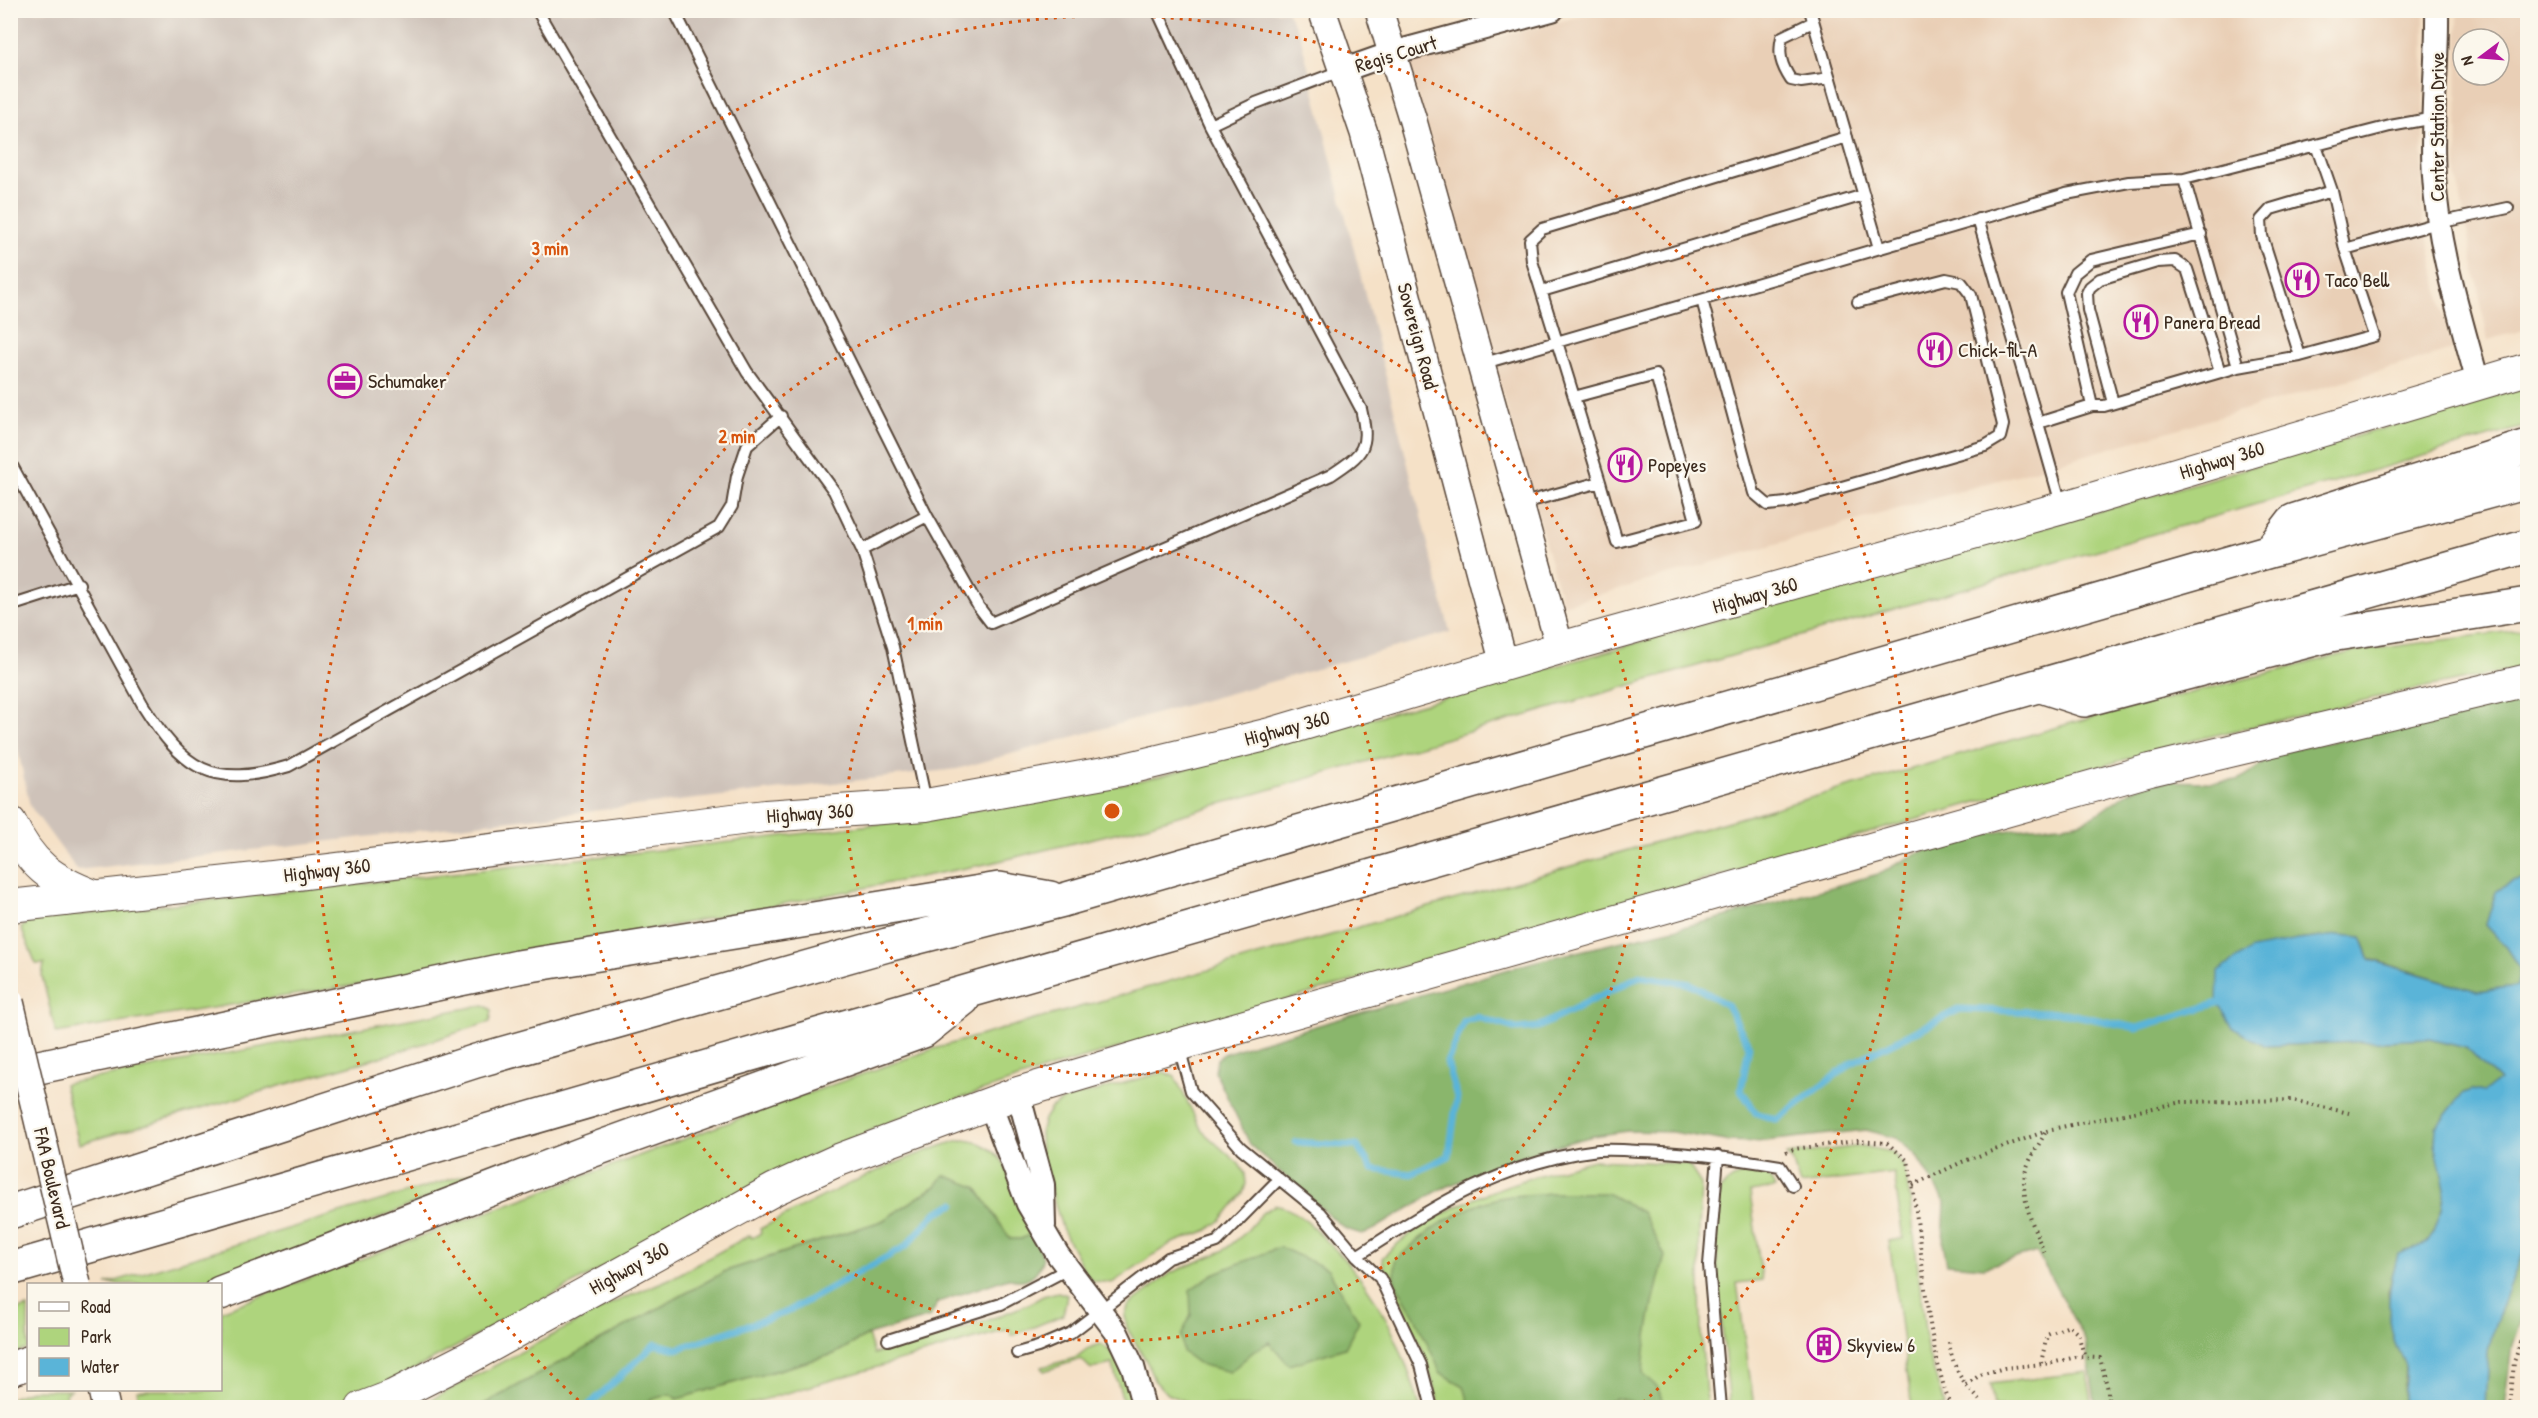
<svg xmlns="http://www.w3.org/2000/svg" width="2538" height="1418" viewBox="0 0 2538 1418" font-family="'Patrick Hand',sans-serif">
  <style>
    .built { fill: #e9cfb6; fill-rule: evenodd }
    .industrial { fill: #cec2b9 }
    .green { fill: #aed47d; stroke: #747f4e; stroke-width: 1.5 }
    .forest { fill: #8ab66c; stroke: #627045; stroke-width: 1.5 }
    .water { fill: #5ab4d8; stroke: #4a6f7b; stroke-width: 1.5 }
    .lines { fill: none; stroke-linecap: round; stroke-linejoin: round }
    .stream { stroke: #5ab4d8; stroke-width: 7 }
    .service-casing { stroke: #574537; stroke-width: 14 }
    .minor-casing { stroke: #574537; stroke-width: 26 }
    .tertiary-casing { stroke: #574537; stroke-width: 30 }
    .secondary-casing { stroke: #574537; stroke-width: 34 }
    .motorway-casing { stroke: #574537; stroke-width: 36 }
    .path { stroke: #574537; stroke-width: 4; stroke-dasharray: 1.5 4.5; stroke-linecap: butt }
    .service { stroke: #fff; stroke-width: 10 }
    .minor { stroke: #fff; stroke-width: 22 }
    .tertiary { stroke: #fff; stroke-width: 27 }
    .secondary { stroke: #fff; stroke-width: 32 }
    .motorway { stroke: #fff; stroke-width: 33 }
    .tertiary-bridge-casing { stroke: #574537; stroke-width: 30; stroke-linecap: butt }
    .tertiary-bridge { stroke: #fff; stroke-width: 27 }
    .ring { fill: none; stroke: #d7540e; stroke-width: 3; stroke-dasharray: 3 6 }
    .labels { text-anchor: middle; stroke-width: 4.5; stroke-linejoin: round; paint-order: stroke }
    .street-label { font-size: 20px; fill: #3b2a1e; stroke: #fbf7ec }
    .poi-label { font-size: 20px; fill: #3b2a1e; stroke: #fbf7ec; text-anchor: start }
    .centre { fill: #d7540e; stroke: #fbf7ec; stroke-width: 3 }
    .ring-label { font-size: 18px; text-anchor: middle; font-weight: bold; fill: #d7540e; stroke: #fbf7ec; stroke-width: 4.5; stroke-linejoin: round; paint-order: stroke }
  </style>
  <rect width="100%" height="100%" fill="#fbf7ec"/>
  <filter id="ink" filterUnits="userSpaceOnUse"><feTurbulence type="fractalNoise" baseFrequency=".0167" numOctaves="2"/><feDisplacementMap in="SourceGraphic" scale="12" xChannelSelector="R" yChannelSelector="G"/><feConvolveMatrix kernelMatrix="1 2 1 2 8 2 1 2 1" color-interpolation-filters="sRGB"/></filter>
  <filter id="wash" filterUnits="userSpaceOnUse"><feTurbulence type="fractalNoise" baseFrequency=".008" numOctaves="4" result="noise"/><feDisplacementMap in="SourceGraphic" scale="24" xChannelSelector="R" yChannelSelector="G"/><feGaussianBlur stdDeviation="1.35" result="paint"/><feColorMatrix in="noise" values="0 0 0 0 0 0 0 0 0 0 0 0 0 0 0 0 0 1.4 0 .05"/><feComposite in="paint" operator="in"/></filter>
  <g filter="url(#wash)">
    <rect width="100%" height="100%" fill="#f5e1c7"/>
    <!-- built -->
    <path class="built" d="M 1602,11 L 2424,11 L 2422,213 L 2452,350 L 1563,605 L 1407,60 Z
      M 2458,11 L 2527,11 L 2527,329 L 2488,340 L 2457,179 ZM 2463,39 L 2499,39 L 2499,75 L 2463,75 Z"/>
    <!-- industrial -->
    <path class="industrial" d="M 10,11 L 1287,11 L 1300,35 L 1450,632 L 957,769 L 77,870 L 30,806 L 11,718 Z"/>
    <!-- green -->
    <path class="green" d="M 2527,386 L 2527,426 L 1140,827 L 991,863 L 425,974 L 56,1033 L 42,976 L 44,964 L 36,964 L 21,928 L 32,920 L 766,838 L 926,818 L 1085,792 L 1160,776 L 1412,707 L 2121,505 Z
      M 2527,629 L 2527,667 L 2391,694 L 2186,742 L 1063,1064 L 898,1119 L 807,1158 L 402,1376 L 324,1407 L 141,1407 L 137,1390 L 220,1390 L 221,1311 L 770,1107 L 933,1049 L 2075,722 L 2352,652 Z
      M 484,1005 L 492,1010 L 490,1022 L 394,1053 L 79,1144 L 64,1084 Z
      M 1164,1072 L 1175,1077 L 1202,1131 L 1239,1164 L 1245,1174 L 1246,1184 L 1243,1193 L 1221,1220 L 1208,1230 L 1170,1244 L 1112,1283 L 1094,1281 L 1086,1274 L 1062,1228 L 1041,1155 L 1040,1133 L 1044,1119 L 1051,1108 L 1066,1099 Z
      M 960,1140 C 980,1140 992,1148 1004,1163 L 1031,1234 L 1021,1239 L 1010,1239 L 976,1187 L 936,1186 L 882,1221 L 726,1271 L 479,1407 L 425,1408 L 432,1399 L 615,1302 L 674,1277 L 750,1235 L 752,1238 L 761,1233 L 760,1229 C 820,1197 895,1159 960,1140 Z
      M 1862,1146 L 1892,1152 L 1904,1167 L 1910,1199 L 1927,1349 L 1945,1407 L 1912,1407 L 1889,1241 L 1903,1239 L 1894,1173 L 1800,1185 L 1792,1160 L 1786,1155 Z
      M 547,1150 L 216,1284 L 106,1284 Z
      M 1594,1160 L 1688,1164 L 1701,1184 L 1699,1229 L 1701,1335 L 1707,1406 L 1440,1407 L 1423,1351 L 1403,1306 L 1387,1280 L 1382,1258 C 1435,1204 1523,1178 1594,1160 Z
      M 1749,1172 C 1763,1173 1770,1175 1775,1188 L 1750,1192 L 1762,1280 L 1737,1283 L 1754,1407 L 1730,1407 C 1727,1371 1707,1212 1722,1188 C 1729,1178 1738,1176 1749,1172 Z
      M 1275,1205 C 1296,1209 1309,1223 1324,1238 C 1378,1290 1399,1337 1420,1407 L 1200,1407 L 1167,1394 L 1154,1380 L 1148,1364 L 1127,1328 L 1125,1315 L 1129,1305 L 1142,1295 L 1171,1273 L 1223,1251 L 1245,1233 L 1262,1213 Z
      M 1058,1292 L 1067,1295 L 1063,1315 L 1012,1336 L 1010,1329 L 738,1407 L 647,1408 L 650,1400 L 670,1394 L 677,1399 L 834,1354 L 868,1335 L 874,1354 L 970,1327 L 1029,1304 L 1043,1296 Z
      M 28,1307 L 28,1349 L 10,1355 L 10,1312 Z
      M 1099,1344 C 1123,1353 1128,1385 1135,1407 L 1125,1407 L 1112,1364 L 1091,1369 L 1081,1359 L 1044,1371 L 1042,1367 L 1075,1358 L 1087,1349 Z
      M 2087,1372 L 2093,1407 L 1994,1407 L 1990,1384 Z
      M 33,1390 L 71,1390 L 65,1394 L 70,1407 L 11,1407 L 11,1398 Z"/>
    <!-- forest -->
    <path class="forest" d="M 2527,693 L 2527,879 L 2512,882 L 2496,891 L 2486,925 L 2505,946 L 2520,969 L 2517,986 L 2477,991 L 2370,959 L 2361,937 L 2339,935 L 2298,940 L 2266,1046 L 2430,1039 L 2466,1048 L 2499,1081 L 2484,1092 L 2472,1090 L 2462,1094 L 2436,1127 L 2435,1144 L 2445,1188 L 2442,1209 L 2434,1232 L 2427,1242 L 2399,1254 L 2388,1292 L 2395,1343 L 2405,1366 L 2402,1407 L 2096,1407 L 2085,1340 L 2037,1252 L 1984,1267 L 1947,1264 L 1943,1244 L 1945,1202 L 1916,1155 L 1896,1138 L 1866,1130 L 1756,1142 L 1726,1141 L 1672,1132 L 1628,1131 L 1593,1136 L 1551,1147 L 1499,1165 L 1439,1190 L 1375,1229 L 1362,1234 L 1346,1229 L 1337,1222 L 1251,1146 L 1215,1072 L 1217,1059 L 1224,1054 L 1244,1047 L 1533,962 L 1717,919 L 1882,873 C 1924,844 1975,835 2024,828 C 2042,825 2066,827 2083,821 C 2104,814 2120,793 2141,786 C 2173,775 2205,787 2236,780 C 2249,777 2262,762 2274,756 C 2305,739 2343,746 2375,732 Z
      M 944,1175 L 976,1187 L 1010,1239 L 1021,1239 L 1031,1234 L 1043,1257 C 1039,1275 1026,1285 1008,1278 L 938,1302 L 930,1317 L 868,1335 L 834,1354 L 677,1399 L 670,1394 L 650,1400 L 647,1407 L 479,1407 L 726,1271 L 882,1221 L 936,1186 Z
      M 1551,1193 L 1607,1193 L 1642,1212 L 1665,1256 C 1654,1295 1645,1333 1643,1374 L 1658,1388 L 1664,1407 L 1637,1407 L 1632,1402 L 1616,1398 L 1588,1407 L 1470,1407 L 1464,1386 L 1441,1373 L 1414,1315 L 1395,1282 L 1395,1261 C 1425,1231 1458,1208 1499,1198 C 1516,1194 1534,1195 1551,1193 Z
      M 2527,1242 L 2527,1305 L 2513,1345 L 2505,1407 L 2485,1408 L 2488,1351 L 2494,1327 Z
      M 1280,1247 L 1328,1269 L 1359,1321 L 1345,1348 L 1289,1365 L 1269,1342 L 1253,1352 L 1230,1372 L 1199,1364 L 1183,1352 L 1181,1336 L 1191,1315 L 1190,1290 L 1213,1274 Z"/>
    <!-- water -->
    <path class="water" d="M 2527,879 L 2527,1242 L 2494,1327 L 2488,1351 L 2485,1407 L 2402,1407 C 2402,1395 2407,1378 2405,1366 C 2403,1357 2396,1349 2394,1340 C 2385,1306 2389,1286 2398,1254 L 2427,1242 L 2434,1232 L 2442,1209 L 2445,1188 L 2435,1144 L 2436,1127 L 2462,1094 L 2472,1090 L 2484,1092 L 2499,1081 L 2466,1048 L 2430,1039 L 2266,1046 L 2234,1029 L 2217,1002 L 2218,972 L 2251,949 L 2298,940 L 2339,935 L 2361,937 L 2370,960 L 2477,991 L 2517,986 L 2520,969 L 2505,946 L 2486,925 L 2496,891 L 2512,882 Z"/>
    <g class="lines">
      <!-- stream -->
      <path class="stream" d="M 1296,1142 L 1357,1146 L 1372,1169 L 1411,1174 L 1449,1156 L 1457,1097 L 1447,1062 L 1464,1021 L 1477,1017 L 1517,1029 L 1538,1027 L 1640,976 L 1691,984 L 1727,1005 L 1749,1046 L 1741,1090 L 1756,1113 L 1777,1120 L 1850,1064 L 1960,1009 L 2065,1013 L 2137,1028 L 2224,1001
        M 586,1408 L 655,1344 L 677,1349 L 787,1312 L 905,1247 L 936,1213 L 954,1204"/>
    </g>
  </g>
  <g filter="url(#ink)">
    <g class="lines">
      <!-- service casing -->
      <g class="service-casing">
        <path id="service" d="M 537,10 L 747,372 L 834,491 L 862,550 L 893,647 L 926,802
          M 674,10 L 927,516 L 978,606 L 991,623 L 1331,475 C 1364,453 1370,448 1361,409 L 1210,125
          M 1157,10 L 1210,125 L 1256,103 L 1343,70
          M 1810,10 L 1879,248
          M 1813,22 L 1782,37 C 1778,54 1781,65 1791,80 L 1801,82 L 1830,78
          M 2316,145 L 2332,191 L 2345,249
          M 2184,179 L 2238,367
          M 1978,219 L 2038,423 L 2092,406 L 2104,406 L 2238,367 L 2300,356 L 2374,336 L 2345,249 L 2438,223 L 2508,208
          M 1542,291 L 1864,195
          M 1702,300 L 1754,493 L 1768,505 L 1786,503 L 1985,446 L 2000,437 L 2003,425 L 1971,295 L 1961,282 L 1946,279 L 1858,302
          M 2300,356 L 2262,236 L 2261,220 L 2271,209 L 2332,191
          M 1481,364 L 2066,194 L 2129,182 L 2184,179 L 2390,126 L 2434,118
          M 1574,397 L 1600,482
          M 2113,403 L 2088,310 L 2087,293 L 2090,287 L 2100,279 L 2157,262 L 2175,261 L 2187,269 L 2220,372
          M 2092,406 L 2066,292 L 2075,273 L 2091,260 L 2201,234
          M 2038,423 L 2061,504
          M 10,462 L 143,705 C 184,770 212,789 289,766 L 719,527 L 732,506 L 737,476 L 747,446 L 781,416
          M 1520,504 L 1600,482 L 1617,542 L 1696,521 L 1656,375 L 1574,397 L 1532,261 L 1530,240 L 1542,229 L 1847,137
          M 862,550 L 927,516
          M 10,606 L 79,584
          M 1179,1047 L 1191,1091 L 1241,1148 L 1321,1213 L 1357,1256 L 1380,1278 L 1421,1365 L 1432,1408
          M 1718,1156 L 1709,1265 L 1721,1408
          M 1357,1256 C 1433,1206 1505,1161 1598,1150 C 1611,1149 1626,1150 1639,1151 C 1687,1152 1733,1158 1780,1166 L 1793,1186
          M 888,1340 L 1001,1304 L 1068,1269
          M 1017,1353 L 1038,1347 L 1071,1333 L 1168,1258 L 1217,1242 L 1279,1179"/>
      </g>
      <!-- minor casing -->
      <g class="minor-casing">
        <path id="minor" d="M 2437,10 C 2438,66 2430,121 2434,176 C 2438,247 2460,315 2478,383
          M 1344,70 L 1392,53 L 1552,10
          M 1018,1093 L 1043,1185 L 1044,1226
          M 990,1104 L 1028,1204 L 1058,1255 L 1117,1333 L 1133,1367 L 1144,1408"/>
      </g>
      <!-- tertiary casing -->
      <g class="tertiary-casing">
        <path id="tertiary" d="M 1322,10 L 1364,133 L 1504,664
          M 1379,10 L 1413,121 L 1560,648
          M 102,1390 L 106,1408"/>
      </g>
      <!-- secondary casing -->
      <g class="secondary-casing">
        <path id="secondary" d="M 10,822 C 30,864 51,880 94,896
          M 10,906 L 273,877 L 765,816 L 926,805 L 1121,770 L 1270,734 L 1560,648 L 2062,508 L 2528,369
          M 362,1408 L 393,1396 L 468,1358 L 775,1189 L 836,1161 L 1018,1093 L 1178,1045 L 2150,770 L 2528,680"/>
      </g>
      <!-- motorway casing -->
      <g class="motorway-casing">
        <path id="motorway" d="M 2270,551 L 2293,521 L 2528,446
          M 2041,686 L 2084,700 L 2330,635 L 2528,604
          M 10,1073 L 518,967 L 999,889 L 1050,898
          M 10,1212 L 476,1061 L 887,945 L 1063,900 L 2270,551 L 2528,481
          M 10,1269 L 976,989 L 2528,546
          M 220,1293 L 585,1153 L 923,1031 L 963,999
          M 10,1369 L 28,1363"/>
      </g>
      <!-- path -->
      <path class="path" d="M 2045,1133 C 2039,1145 2030,1157 2026,1170 C 2018,1195 2036,1234 2046,1256
        M 1786,1152 L 1794,1149 L 1857,1141 L 1887,1143 L 1908,1161 C 1924,1242 1922,1329 1951,1408
        M 1913,1185 L 1962,1162 L 2052,1129 L 2182,1102 L 2292,1100 L 2349,1113
        M 1949,1342 C 1951,1357 1956,1371 1965,1384 C 1972,1393 1979,1397 1984,1408
        M 2041,1363 L 2047,1335 L 2069,1326 L 2078,1334 L 2085,1358
        M 1966,1385 L 1980,1375 L 2004,1368 L 2052,1363 L 2076,1357 L 2100,1358 L 2108,1390 L 2108,1408
        M 2510,1408 L 2514,1362 L 2528,1322"/>
      <!-- service -->
      <use href="#service" class="service"/>
      <!-- minor -->
      <use href="#minor" class="minor"/>
      <!-- tertiary -->
      <use href="#tertiary" class="tertiary"/>
      <!-- secondary -->
      <use href="#secondary" class="secondary"/>
      <!-- motorway -->
      <use href="#motorway" class="motorway"/>
      <!-- tertiary-bridge casing -->
      <g class="tertiary-bridge-casing">
        <path id="tertiary-bridge" d="M 10,1002 L 77,1284"/>
      </g>
      <!-- tertiary-bridge -->
      <use href="#tertiary-bridge" class="tertiary-bridge"/>
    </g>
  </g>
  <!-- distance rings -->
  <g class="ring">
    <circle cx="1112" cy="811" r="265"/>
    <circle cx="1112" cy="811" r="530"/>
    <path d="M585 1406A795 795 0 1 1 1639 1406"/>
  </g>
  <!-- icons -->
  <defs>
    <g id="restaurant-ring" transform="scale(1.725)"><circle r="9.5" fill="#fbf7ec" stroke="#b5179e" stroke-width="1.5"/><path d="M-5-6h1v4h1v-4h1v4h1v-4h1v5L-1.5 .5V6h-2V.5L-5-1ZM5-6V6H3V1.5H1.5Q1.5-4 5-6Z" fill="#b5179e"/></g>
    <g id="office-ring" transform="scale(1.725)"><circle r="9.5" fill="#fbf7ec" stroke="#b5179e" stroke-width="1.5"/><path d="M-6-3h4V-5.5h4V-3h4V5H-6ZM-1-4.5V-3h2v-1.5ZM-6 0V1H6V0Z" fill="#b5179e"/></g>
    <g id="building-ring" transform="scale(1.725)"><circle r="9.5" fill="#fbf7ec" stroke="#b5179e" stroke-width="1.5"/><path d="M-4-6H4V6H1V3H-1V6H-4ZM-2.5-4.3h1.7v1.8h-1.7ZM.8-4.3h1.7v1.8H.8ZM-2.5-1h1.7V.8h-1.7ZM.8-1h1.7V.8H.8Z" fill="#b5179e"/></g>
  </defs>
  <g fill-rule="evenodd">
    <use href="#restaurant-ring" x="2302" y="280"/>
    <use href="#restaurant-ring" x="2141" y="322"/>
    <use href="#restaurant-ring" x="1935" y="350"/>
    <use href="#office-ring" x="345" y="381"/>
    <use href="#restaurant-ring" x="1625" y="465"/>
    <use href="#building-ring" x="1824" y="1345"/>
  </g>
  <g class="labels">
    <!-- street labels -->
    <g class="street-label">
      <text transform="translate(1396 54) rotate(-17)" y="7">Regis Court</text>
      <text transform="translate(2437 127) rotate(-90)" y="7">Center Station Drive</text>
      <text transform="translate(1418 336) rotate(75)" y="7">Sovereign Road</text>
      <text transform="translate(2222 460) rotate(-17)" y="7">Highway 360</text>
      <text transform="translate(1755 595) rotate(-16)" y="7">Highway 360</text>
      <text transform="translate(1287 728) rotate(-15)" y="7">Highway 360</text>
      <text transform="translate(810 813) rotate(-4)" y="7">Highway 360</text>
      <text transform="translate(327 870) rotate(-7)" y="7">Highway 360</text>
      <text transform="translate(52 1178) rotate(77)" y="7">FAA Boulevard</text>
      <text transform="translate(629 1268) rotate(-29)" y="7">Highway 360</text>
    </g>
    <!-- poi labels -->
    <g class="poi-label">
      <text x="2325" y="287">Taco Bell</text>
      <text x="2164" y="329">Panera Bread</text>
      <text x="1958" y="357">Chick-fil-A</text>
      <text x="368" y="388">Schumaker</text>
      <text x="1648" y="472">Popeyes</text>
      <text x="1847" y="1352">Skyview 6</text>
    </g>
  </g>
  <circle cx="1112" cy="811" r="9" class="centre"/>
  <g class="ring-label">
    <text x="550" y="255">3 min</text>
    <text x="737" y="443">2 min</text>
    <text x="925" y="630">1 min</text>
  </g>
  <!-- margin -->
  <rect width="2538" height="1418" fill="none" stroke="#fbf7ec" stroke-width="36"/>
  <!-- legend -->
  <rect x="27" y="1283" width="195" height="108" fill="#fbf7ec" stroke="#aea59a" stroke-width="1.5"/>
  <rect x="39" y="1302" width="30" height="9" fill="#ffffff" stroke="#aea59a" stroke-width="1.5"/>
  <text x="81" y="1313" font-size="18" fill="#3b2a1e">Road</text>
  <rect x="39" y="1328" width="30" height="18" fill="#aed47d" stroke="#aea59a" stroke-width="1.5"/>
  <text x="81" y="1343" font-size="18" fill="#3b2a1e">Park</text>
  <rect x="39" y="1358" width="30" height="18" fill="#5ab4d8" stroke="#aea59a" stroke-width="1.5"/>
  <text x="81" y="1373" font-size="18" fill="#3b2a1e">Water</text>
  <!-- north arrow -->
  <g transform="translate(2481 57) rotate(254)"><circle r="28" fill="#fbf7ec" stroke="#aea59a" stroke-width="1.5"/>
  <path d="M0-4.5L10 22L0 15L-10 22Z" fill="#b5179e"/>
  <text y="-9" font-size="16" font-weight="bold" text-anchor="middle" fill="#3b2a1e">N</text>
  </g>
</svg>
